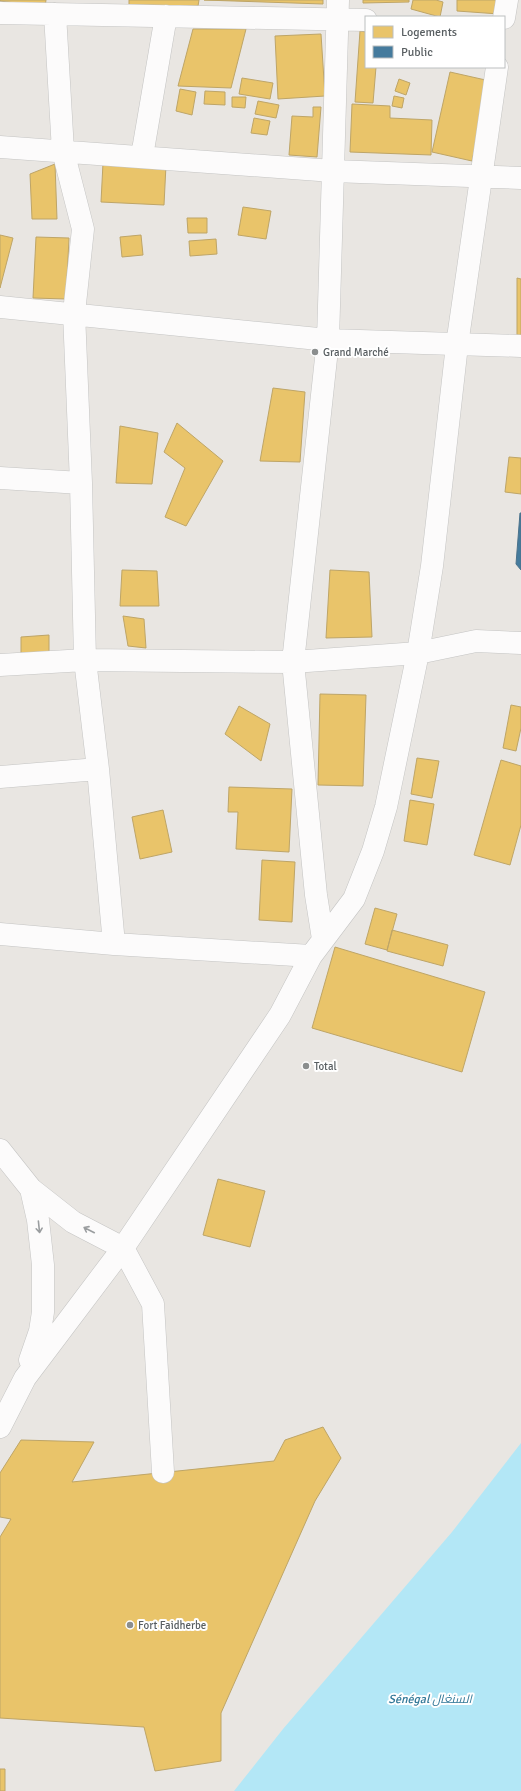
<svg xmlns="http://www.w3.org/2000/svg" width="521" height="1791" viewBox="0 0 521 1791" font-family="Signika,Cairo,sans-serif">
  <style>
    .water { fill: #b3e7f6 }
    .homes { fill: #e9c46a; stroke: #bea567 }
    .public { fill: #457b9d; stroke: #4b728b }
    .lines { fill: none; stroke-linecap: round; stroke-linejoin: round }
    .minor-casing { stroke: #c4c4c3; stroke-width: 23 }
    .minor { stroke: #fcfbfb; stroke-width: 22 }
    .oneway { stroke: #9a9d9f }
    .poi-dot { fill: #8b8e8e; stroke: #fff; stroke-width: 1.5 }
    .labels { text-anchor: middle; stroke-width: 4; stroke-linejoin: round; paint-order: stroke }
    .poi-label { font-size: 11px; fill: #585e61; stroke: #fff; text-anchor: start }
    .water-label { font-size: 12px; font-style: italic; fill: #317898; stroke: #fff }
  </style>
  <rect width="100%" height="100%" fill="#e9e6e2"/>
  <!-- water -->
  <path class="water" d="M 521,1443 L 521,1791 L 234,1791 L 283,1729 L 452,1532 Z"/>
  <!-- homes -->
  <path class="homes" d="M 0,0 L 46,0 L 45,7 L 0,1 Z
    M 129,0 L 199,0 L 198,6 L 129,5 Z
    M 204,0 L 323,0 L 323,4 Z
    M 363,0 L 409,0 L 409,2 L 363,3 Z
    M 413,0 L 436,0 L 443,2 L 440,17 L 411,9 Z
    M 457,0 L 499,0 L 499,14 L 457,11 Z
    M 193,29 L 246,29 L 231,88 L 178,86 Z
    M 360,31 L 366,32 L 366,67 L 376,67 L 373,103 L 355,102 Z
    M 321,34 L 325,96 L 278,99 L 275,36 Z
    M 450,72 L 490,81 L 472,161 L 432,152 Z
    M 242,78 L 273,83 L 270,99 L 239,94 Z
    M 399,79 L 410,83 L 406,95 L 395,91 Z
    M 180,89 L 196,92 L 192,115 L 176,111 Z
    M 205,91 L 225,92 L 225,105 L 204,104 Z
    M 394,96 L 404,98 L 402,108 L 392,106 Z
    M 232,97 L 246,97 L 245,108 L 232,107 Z
    M 258,101 L 279,105 L 276,118 L 255,114 Z
    M 352,104 L 390,106 L 390,118 L 432,120 L 431,155 L 350,152 Z
    M 313,107 L 321,107 L 317,157 L 289,155 L 292,116 L 313,117 Z
    M 254,118 L 270,121 L 267,135 L 251,133 Z
    M 103,163 L 166,165 L 164,205 L 101,202 Z
    M 55,164 L 57,219 L 32,219 L 30,174 Z
    M 243,207 L 271,211 L 266,239 L 238,235 Z
    M 187,218 L 207,218 L 207,233 L 188,233 Z
    M 0,235 L 13,238 L 0,288 Z
    M 141,235 L 143,255 L 122,257 L 120,237 Z
    M 36,237 L 69,238 L 66,299 L 33,298 Z
    M 216,239 L 217,254 L 190,256 L 189,241 Z
    M 517,278 L 521,279 L 521,345 L 517,345 Z
    M 273,388 L 305,392 L 300,462 L 260,461 Z
    M 177,423 L 223,461 L 186,526 L 165,517 L 185,468 L 164,452 Z
    M 120,426 L 158,433 L 152,484 L 116,483 Z
    M 509,457 L 521,458 L 521,494 L 505,492 Z
    M 122,570 L 157,571 L 159,606 L 120,606 Z
    M 330,570 L 369,572 L 372,637 L 326,638 Z
    M 123,616 L 144,619 L 146,648 L 128,646 Z
    M 49,635 L 49,654 L 21,657 L 21,637 Z
    M 320,694 L 366,695 L 363,786 L 318,785 Z
    M 511,705 L 521,707 L 521,728 L 516,751 L 503,748 Z
    M 239,706 L 270,724 L 261,761 L 225,734 Z
    M 417,758 L 439,761 L 432,798 L 411,794 Z
    M 501,760 L 521,766 L 521,825 L 510,865 L 474,855 Z
    M 229,787 L 292,789 L 289,852 L 236,849 L 238,812 L 228,812 Z
    M 410,800 L 434,804 L 427,845 L 404,841 Z
    M 163,810 L 172,852 L 140,859 L 132,817 Z
    M 262,860 L 295,862 L 292,922 L 259,920 Z
    M 375,908 L 397,914 L 387,950 L 365,944 Z
    M 392,930 L 448,945 L 443,966 L 387,951 Z
    M 335,947 L 485,992 L 462,1072 L 312,1028 Z
    M 218,1179 L 265,1191 L 250,1247 L 203,1235 Z
    M 323,1427 L 341,1458 L 315,1501 L 221,1713 L 221,1761 L 155,1771 L 144,1727 L 0,1718 L 0,1537 L 11,1519 L 0,1517 L 0,1473 L 21,1440 L 94,1442 L 72,1482 L 274,1461 L 285,1440 Z
    M 0,1769 L 5,1769 L 5,1791 L 0,1791 Z"/>
  <!-- public -->
  <path class="public" d="M 520,513 L 521,513 L 521,570 L 516,564 Z"/>
  <g class="lines">
    <!-- minor casing -->
    <g class="minor-casing">
      <path id="minor" d="M 0,13 L 366,20
        M 55,14 L 63,151 L 83,229 L 74,313 L 81,483 L 85,660 L 98,769 L 114,944
        M 504,18 L 507,0
        M 0,147 L 333,171 L 521,178
        M 142,156 L 166,16
        M 0,307 L 328,340 L 521,346
        M 0,478 L 81,483
        M 0,665 L 85,660 L 293,662 L 418,653 L 476,641 L 521,643
        M 0,777 L 98,769
        M 0,934 L 114,944 L 311,956
        M 323,939 L 316,895 L 293,662 L 328,340 L 338,0
        M 0,1150 L 31,1189 L 73,1222 L 123,1248 L 153,1304 L 163,1472
        M 30,1360 L 40,1331 L 43,1312 L 43,1265 L 38,1220 L 31,1189
        M 0,1427 L 25,1378 L 123,1248 L 280,1015 L 311,956 L 354,899 L 373,851 L 386,807 L 418,653 L 432,566 L 457,345 L 497,67"/>
    </g>
    <!-- minor -->
    <use href="#minor" class="minor"/>
  </g>
  <!-- one-way arrows -->
  <defs><path id="oneway-shaft" d="M-6 0H5M1.5-3L5.5 0L1.5 3" fill="none" stroke-width="1.6" stroke-linecap="round" stroke-linejoin="round"/></defs>
  <g class="oneway">
    <use href="#oneway-shaft" transform="translate(39 1227) rotate(84)"/>
    <use href="#oneway-shaft" transform="translate(89 1230) rotate(-153)"/>
  </g>
  <!-- markers -->
  <g class="poi-dot">
    <circle cx="315" cy="352" r="4"/>
    <circle cx="306" cy="1066" r="4"/>
    <circle cx="130" cy="1625" r="4"/>
  </g>
  <g class="labels">
    <!-- poi labels -->
    <g class="poi-label">
      <text x="323" y="356">Grand Marché</text>
      <text x="314" y="1070">Total</text>
      <text x="138" y="1629">Fort Faidherbe</text>
    </g>
    <!-- water labels -->
    <g class="water-label">
      <text x="430" y="1703">Sénégal السنغال</text>
    </g>
  </g>
  <!-- legend -->
  <rect x="365" y="16" width="140" height="52" fill="#ffffff" stroke="#bcbfc0"/>
  <rect x="373" y="26" width="20" height="12" fill="#e9c46a" stroke="#bcbfc0"/>
  <text x="401" y="36" font-size="12" fill="#585e61">Logements</text>
  <rect x="373" y="46" width="20" height="12" fill="#457b9d" stroke="#bcbfc0"/>
  <text x="401" y="56" font-size="12" fill="#585e61">Public</text>
</svg>
